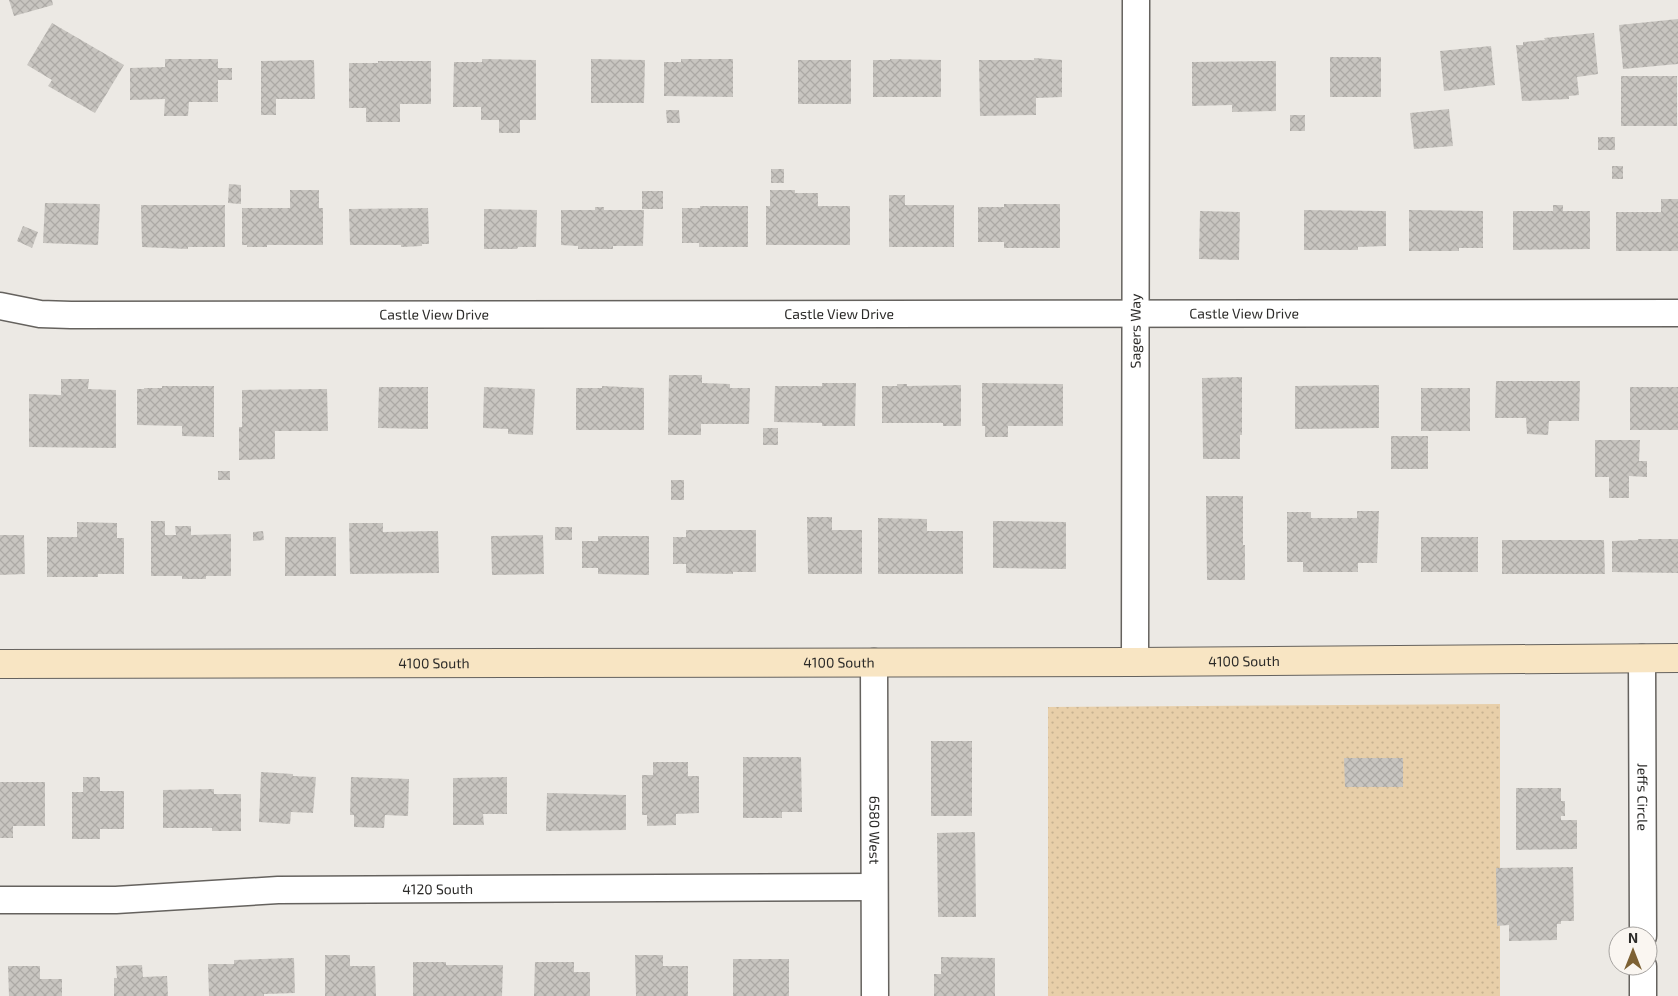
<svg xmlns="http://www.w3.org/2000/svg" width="1678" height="996" viewBox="0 0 1678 996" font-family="'Exo 2',sans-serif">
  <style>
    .grass { fill: url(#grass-dots) }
    .building { fill: url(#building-cross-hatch) }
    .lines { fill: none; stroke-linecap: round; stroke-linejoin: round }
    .street-casing { stroke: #65625e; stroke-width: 29 }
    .secondary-casing { stroke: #65625e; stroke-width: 30 }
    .street { stroke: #fff; stroke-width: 26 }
    .secondary { stroke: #f8e5c3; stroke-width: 28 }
    .labels { text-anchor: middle; stroke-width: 5; stroke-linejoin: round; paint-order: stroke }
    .street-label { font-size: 14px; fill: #2b2a28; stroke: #faf6f1 }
  </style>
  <defs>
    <pattern id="grass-dots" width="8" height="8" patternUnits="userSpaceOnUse" patternTransform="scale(1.25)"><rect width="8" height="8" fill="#e8cfa9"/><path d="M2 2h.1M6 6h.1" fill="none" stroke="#c7b291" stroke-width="1.8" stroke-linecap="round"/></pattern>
    <pattern id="building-cross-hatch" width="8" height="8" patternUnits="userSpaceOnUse" patternTransform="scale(1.25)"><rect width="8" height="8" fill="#c8c5c0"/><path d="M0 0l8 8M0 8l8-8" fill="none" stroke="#aca9a5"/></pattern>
  </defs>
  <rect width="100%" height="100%" fill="#ece9e4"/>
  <!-- grass -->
  <path class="grass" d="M 1500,704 L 1500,996 L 1048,996 L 1048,707 Z"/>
  <!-- building -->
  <path class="building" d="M 9,0 L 52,0 L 53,5 L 14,16 Z
    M 1678,19 L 1678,64 L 1623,69 L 1619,25 Z
    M 52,23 L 124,65 L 95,113 L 48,86 L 52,80 L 27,65 Z
    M 1594,33 L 1598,74 L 1577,77 L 1579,95 L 1569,96 L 1569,99 L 1522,101 L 1516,45 L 1523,45 L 1523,42 L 1545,40 L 1544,38 Z
    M 1491,46 L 1495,85 L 1444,91 L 1440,51 Z
    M 1330,57 L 1381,57 L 1381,97 L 1330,97 Z
    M 1034,58 L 1062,60 L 1062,97 L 1036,98 L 1036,115 L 980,116 L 979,60 L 1034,60 Z
    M 165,59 L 218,59 L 218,68 L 232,68 L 232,80 L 218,80 L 218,102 L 189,102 L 188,116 L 164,116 L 165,99 L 130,100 L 130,68 L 165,67 Z
    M 482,59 L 536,60 L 536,120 L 520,120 L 520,133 L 499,133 L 499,120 L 481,120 L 481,107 L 453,107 L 454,62 L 482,62 Z
    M 591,59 L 645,60 L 644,103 L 591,103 Z
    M 681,59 L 733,59 L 733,97 L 664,96 L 664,62 L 681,62 Z
    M 890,59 L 941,60 L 941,97 L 873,97 L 873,60 L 890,60 Z
    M 314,60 L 315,99 L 276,99 L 276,115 L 261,115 L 261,61 Z
    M 798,60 L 851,60 L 851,104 L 798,104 Z
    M 378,61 L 431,61 L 431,104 L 400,104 L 400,122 L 366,122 L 366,108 L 349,108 L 349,63 L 378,63 Z
    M 1276,61 L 1276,111 L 1232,112 L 1232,105 L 1192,106 L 1192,62 Z
    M 1621,76 L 1677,76 L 1677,126 L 1621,126 Z
    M 1449,109 L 1453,146 L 1414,149 L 1410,113 Z
    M 666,110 L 679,110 L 680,123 L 667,123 Z
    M 1290,115 L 1305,115 L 1305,131 L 1290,131 Z
    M 1598,137 L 1615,137 L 1615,150 L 1598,150 Z
    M 1612,166 L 1623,166 L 1623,179 L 1612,179 Z
    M 771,169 L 784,169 L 784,183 L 771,183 Z
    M 229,184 L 241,185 L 241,204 L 228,203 Z
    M 290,190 L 319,190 L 319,208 L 323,208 L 323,245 L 267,245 L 267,247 L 247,247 L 247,245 L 242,245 L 242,208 L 290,208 Z
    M 770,190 L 795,190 L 795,193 L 818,193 L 818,206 L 850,206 L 850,245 L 766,245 L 766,206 L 770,206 Z
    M 642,191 L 663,191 L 663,209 L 642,209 Z
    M 889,195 L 905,195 L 905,205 L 954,205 L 954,247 L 889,247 Z
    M 1661,199 L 1678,199 L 1678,251 L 1616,251 L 1616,212 L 1661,212 Z
    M 45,203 L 100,204 L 98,245 L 43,243 Z
    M 1004,204 L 1060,204 L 1060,248 L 1004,248 L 1004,242 L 978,242 L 978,207 L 1004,207 Z
    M 141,205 L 225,205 L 225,247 L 188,247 L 188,249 L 142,247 Z
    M 1553,205 L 1563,205 L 1563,211 L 1590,211 L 1590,249 L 1513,250 L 1513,211 L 1553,211 Z
    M 700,206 L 748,206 L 748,247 L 699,247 L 699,243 L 682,243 L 682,208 L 700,208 Z
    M 595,207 L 604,207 L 604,210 L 644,210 L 643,246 L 613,246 L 613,249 L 578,249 L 578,246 L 561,245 L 561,210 L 595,210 Z
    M 428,208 L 429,244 L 422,244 L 422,246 L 401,247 L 401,245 L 350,245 L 349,209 Z
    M 484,209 L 537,210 L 536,247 L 518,247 L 517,249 L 484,249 Z
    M 1304,210 L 1386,211 L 1386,246 L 1358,247 L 1358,250 L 1304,250 Z
    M 1409,210 L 1483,211 L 1483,248 L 1459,248 L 1459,251 L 1409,251 Z
    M 1200,211 L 1240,212 L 1239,260 L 1199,259 Z
    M 23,226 L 38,232 L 32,248 L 17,241 Z
    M 669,375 L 702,375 L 702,383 L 730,384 L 730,388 L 750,388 L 749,424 L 701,424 L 701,435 L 668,435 Z
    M 1242,377 L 1242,435 L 1240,435 L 1240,459 L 1203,459 L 1202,378 Z
    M 61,379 L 89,379 L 88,389 L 116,390 L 116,448 L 29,447 L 29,394 L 61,395 Z
    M 1496,381 L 1580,381 L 1579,421 L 1549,421 L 1548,435 L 1527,434 L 1526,418 L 1495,418 Z
    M 822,383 L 856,383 L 855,426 L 822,426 L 822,423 L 774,422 L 775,386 L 822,386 Z
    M 982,383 L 1063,384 L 1063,426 L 1008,426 L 1008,437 L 985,437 L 985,426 L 982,426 Z
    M 897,384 L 907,384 L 907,386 L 961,385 L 961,426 L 943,426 L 943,423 L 882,423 L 882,386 L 897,386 Z
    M 1379,385 L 1379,428 L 1295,429 L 1295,386 Z
    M 162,386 L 214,386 L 214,437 L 182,436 L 182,426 L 137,425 L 137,389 L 144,389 L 144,388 L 162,388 Z
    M 602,386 L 644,388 L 644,430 L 576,430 L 576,388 L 602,388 Z
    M 379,387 L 428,387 L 428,429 L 378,428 Z
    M 484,387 L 535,389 L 533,435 L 508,434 L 508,429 L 483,428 Z
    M 1630,387 L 1678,387 L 1678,430 L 1630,430 Z
    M 1421,388 L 1470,388 L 1470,431 L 1421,431 Z
    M 327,389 L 328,431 L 275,431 L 275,459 L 239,460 L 239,427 L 242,427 L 242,390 Z
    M 763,428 L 778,428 L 778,445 L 763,445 Z
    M 1391,436 L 1428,436 L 1428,469 L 1391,469 Z
    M 1595,440 L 1640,440 L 1639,461 L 1647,461 L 1647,477 L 1629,476 L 1629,498 L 1609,498 L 1609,477 L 1595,477 Z
    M 218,471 L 230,471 L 230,480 L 218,480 Z
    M 671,480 L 684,480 L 684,500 L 671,500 Z
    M 1206,496 L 1243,496 L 1243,545 L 1245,545 L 1245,580 L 1207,580 Z
    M 1357,511 L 1379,511 L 1377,563 L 1358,563 L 1358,572 L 1303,572 L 1303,562 L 1287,562 L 1287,512 L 1311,512 L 1311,518 L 1357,518 Z
    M 807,517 L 832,517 L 832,530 L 862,530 L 862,574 L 808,574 Z
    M 878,518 L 927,519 L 927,531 L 963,531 L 963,574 L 878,574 Z
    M 151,521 L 165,521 L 165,535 L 176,535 L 175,526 L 191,526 L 191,535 L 231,534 L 231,576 L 206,576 L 206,579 L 182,579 L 182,576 L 151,576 Z
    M 993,521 L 1066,522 L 1066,569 L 993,568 Z
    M 77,522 L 117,523 L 117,538 L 124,538 L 124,574 L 98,574 L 98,577 L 47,577 L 47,537 L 77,537 Z
    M 349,523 L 383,523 L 383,532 L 438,531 L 439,573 L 350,574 Z
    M 555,527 L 572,527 L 572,540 L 555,540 Z
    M 686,530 L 756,530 L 756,572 L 733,572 L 733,574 L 686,573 L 686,564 L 673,564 L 673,537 L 686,537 Z
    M 263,531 L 264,540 L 253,541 L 253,532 Z
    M 0,535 L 24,535 L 25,574 L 0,575 Z
    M 543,535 L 544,574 L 492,575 L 491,536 Z
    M 598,536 L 649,536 L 649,575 L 598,574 L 598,568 L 582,568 L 582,541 L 598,541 Z
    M 285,537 L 336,537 L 336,576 L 285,576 Z
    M 1421,537 L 1478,537 L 1478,572 L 1421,572 Z
    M 1638,539 L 1678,539 L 1678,573 L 1612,572 L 1612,541 L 1638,540 Z
    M 1502,540 L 1604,540 L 1605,574 L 1502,574 Z
    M 931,741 L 972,741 L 972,816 L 931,816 Z
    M 743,757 L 801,757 L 802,812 L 782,812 L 782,818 L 743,818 Z
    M 1344,758 L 1403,758 L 1403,787 L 1345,787 Z
    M 653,762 L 688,762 L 688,776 L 699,776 L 699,813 L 676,814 L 676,825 L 647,826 L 647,815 L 642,815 L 642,775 L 653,775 Z
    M 261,772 L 293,774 L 293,776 L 316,777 L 313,813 L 291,812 L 290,824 L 259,822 Z
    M 83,777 L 100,777 L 100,791 L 124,791 L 124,829 L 100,829 L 100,839 L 72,839 L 72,792 L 83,792 Z
    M 351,777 L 409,779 L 408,816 L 385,815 L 384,828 L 354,827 L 354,815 L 350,815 Z
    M 507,777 L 507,814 L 483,814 L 484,825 L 453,825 L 453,778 Z
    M 0,782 L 45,782 L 45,826 L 13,826 L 13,838 L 0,838 Z
    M 1516,788 L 1561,788 L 1561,801 L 1565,801 L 1565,816 L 1561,816 L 1561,820 L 1577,820 L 1577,849 L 1516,850 Z
    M 214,789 L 214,794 L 241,794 L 241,831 L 212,831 L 212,828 L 163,828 L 163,790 Z
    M 547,793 L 626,795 L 626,830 L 546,831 Z
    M 975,832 L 976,917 L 938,917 L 937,833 Z
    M 1573,867 L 1574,921 L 1561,921 L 1561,924 L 1557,924 L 1557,940 L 1509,941 L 1509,925 L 1497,926 L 1496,868 Z
    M 325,955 L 350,955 L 350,966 L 375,966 L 376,996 L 325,996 Z
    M 635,955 L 663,955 L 663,966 L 688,966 L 688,996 L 636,996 Z
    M 941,957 L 995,958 L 995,996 L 934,996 L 934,974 L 941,974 Z
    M 294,958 L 295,993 L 264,994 L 264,996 L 209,996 L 208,964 L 234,964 L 234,960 Z
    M 733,959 L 789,959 L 789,996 L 733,996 Z
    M 413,962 L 446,962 L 446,965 L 503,965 L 502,996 L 413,996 Z
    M 535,962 L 574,962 L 574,972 L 590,972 L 590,996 L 534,996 Z
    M 142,965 L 143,977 L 167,976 L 168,996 L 114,996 L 114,978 L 117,978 L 116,966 Z
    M 8,966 L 40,966 L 40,979 L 62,979 L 62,996 L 9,996 Z"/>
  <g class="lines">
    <!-- street casing -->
    <g class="street-casing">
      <g id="street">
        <path id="s1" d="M 0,306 L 40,314 L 71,315 L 1678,313"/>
        <path id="s2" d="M 1642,658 L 1643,936"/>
        <path id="s3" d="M 874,662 L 875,996"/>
        <path id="s4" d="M 1135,662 L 1136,0"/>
        <path id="s5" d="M 0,900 L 116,900 L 278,890 L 874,887"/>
        <path d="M 1643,966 L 1643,996"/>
      </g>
    </g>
    <!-- secondary casing -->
    <g class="secondary-casing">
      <g id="secondary">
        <path id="s6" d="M 0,664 L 1135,662 L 1678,658"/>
      </g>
    </g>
    <!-- street -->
    <use href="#street" class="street"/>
    <!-- secondary -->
    <use href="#secondary" class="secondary"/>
  </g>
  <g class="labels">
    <!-- street labels -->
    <g class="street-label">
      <text dy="5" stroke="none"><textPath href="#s1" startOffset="840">Castle View Drive</textPath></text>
      <text dy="5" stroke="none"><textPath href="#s1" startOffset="1245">Castle View Drive</textPath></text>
      <text dy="5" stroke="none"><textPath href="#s1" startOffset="435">Castle View Drive</textPath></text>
      <text dy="5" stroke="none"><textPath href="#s4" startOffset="331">Sagers Way</textPath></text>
      <text dy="5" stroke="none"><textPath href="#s6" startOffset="1244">4100 South</textPath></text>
      <text dy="5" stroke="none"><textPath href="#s6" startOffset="839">4100 South</textPath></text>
      <text dy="5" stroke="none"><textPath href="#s6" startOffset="434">4100 South</textPath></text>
      <text dy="5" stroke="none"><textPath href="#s2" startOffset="139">Jeffs Circle</textPath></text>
      <text dy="5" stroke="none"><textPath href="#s3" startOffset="168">6580 West</textPath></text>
      <text dy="5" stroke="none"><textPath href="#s5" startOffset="438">4120 South</textPath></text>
    </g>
  </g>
  <!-- north arrow -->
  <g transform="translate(1633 951)"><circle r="24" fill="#faf6f1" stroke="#a7a4a1"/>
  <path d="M0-4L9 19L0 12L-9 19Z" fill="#7d6134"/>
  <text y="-8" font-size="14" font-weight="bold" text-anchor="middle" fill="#2b2a28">N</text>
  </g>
</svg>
